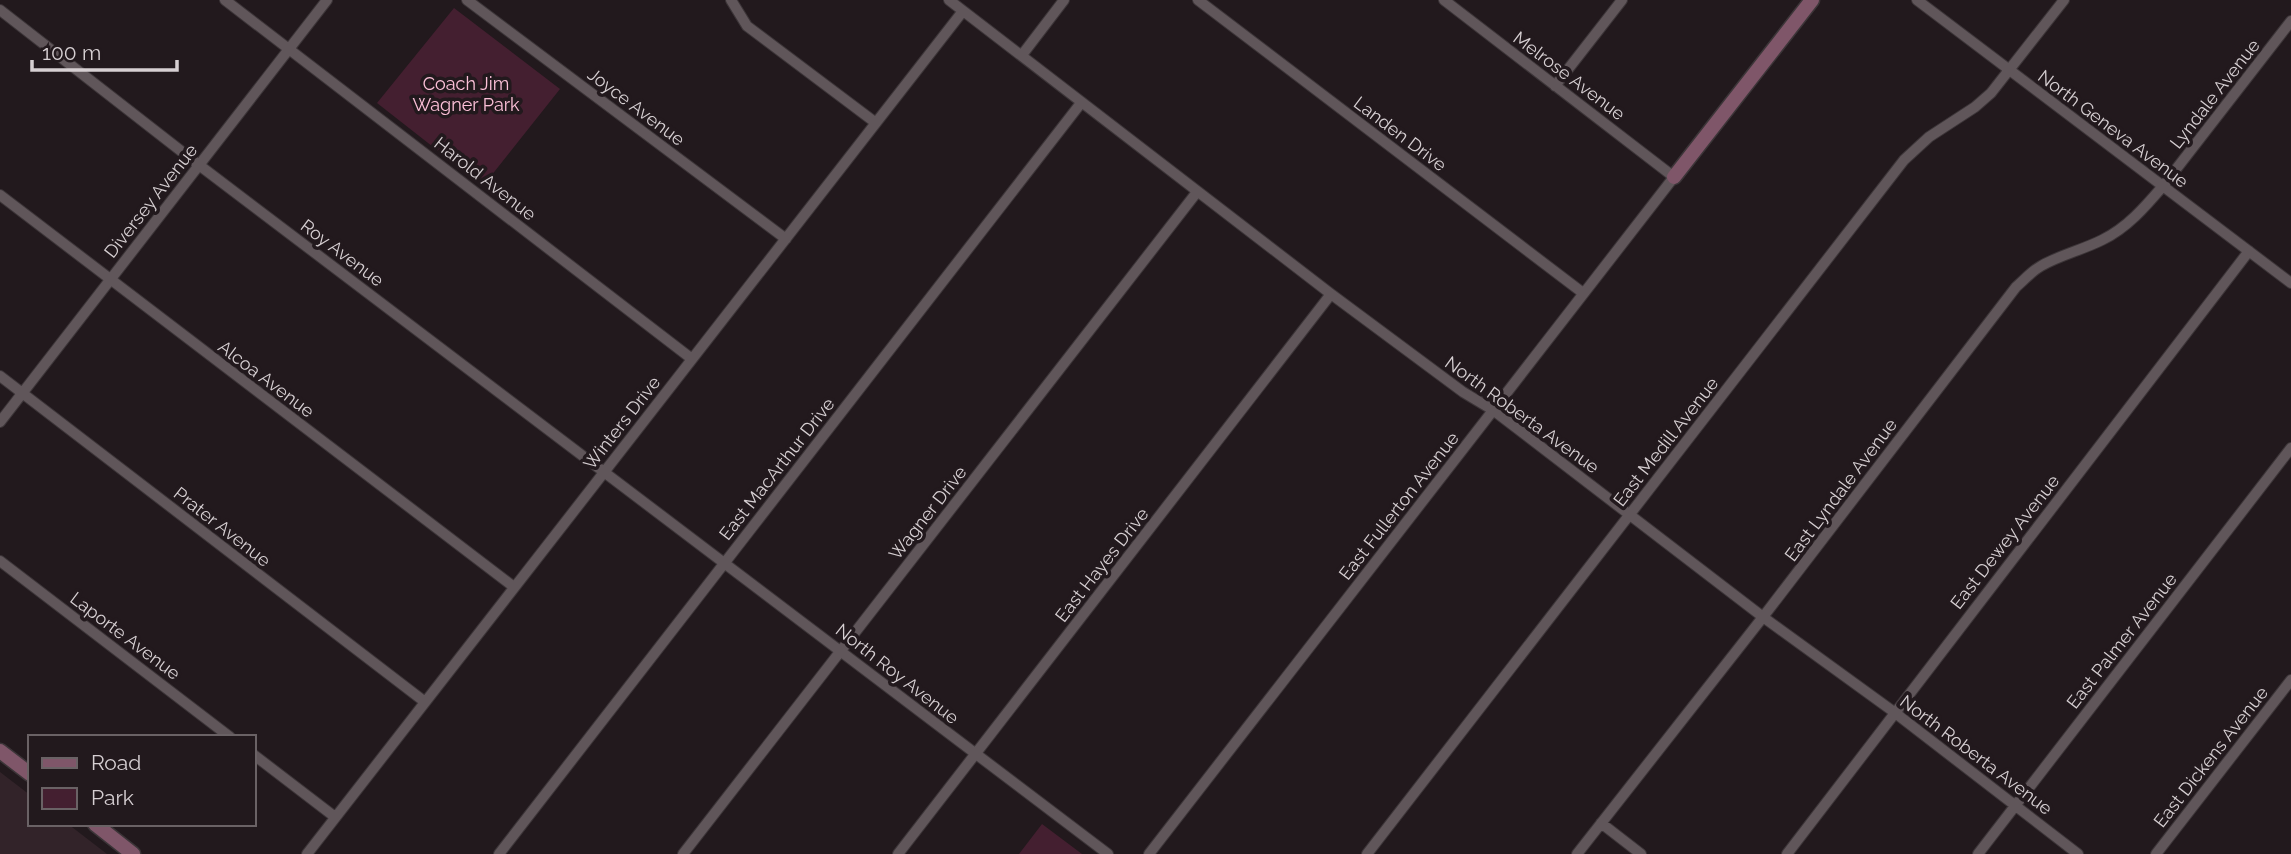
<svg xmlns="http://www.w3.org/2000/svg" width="2291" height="854" viewBox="0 0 2291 854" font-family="Raleway,sans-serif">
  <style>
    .built { fill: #322329 }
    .green { fill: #441f30 }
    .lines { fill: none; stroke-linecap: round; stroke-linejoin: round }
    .street-casing { stroke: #3c3538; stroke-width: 12 }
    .secondary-casing { stroke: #3c3538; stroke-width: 17 }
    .street { stroke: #60565a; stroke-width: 10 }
    .secondary { stroke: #7f5669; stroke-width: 14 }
    .labels { text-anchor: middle; stroke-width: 7; stroke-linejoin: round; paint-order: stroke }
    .street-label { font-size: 18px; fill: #d6cfd2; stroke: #22191d }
    .park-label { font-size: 18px; fill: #fdc1d9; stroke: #22191d }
  </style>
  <rect width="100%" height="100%" fill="#22191d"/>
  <!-- built -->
  <path class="built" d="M 0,772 L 30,795 L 30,824 L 68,824 L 107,854 L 0,854 Z"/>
  <!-- green -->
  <path class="green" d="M 454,8 L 560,89 L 483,186 L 377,103 Z
    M 1042,824 L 1082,854 L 1019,854 Z"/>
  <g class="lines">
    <!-- street casing -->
    <g class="street-casing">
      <path id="street" d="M 225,0 L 692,359
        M 467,0 L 786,239
        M 731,0 L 747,26 L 876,123
        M 949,0 L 1331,294 L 1463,392 L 1493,410 L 1763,617 L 1894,712 L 2078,854
        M 1198,0 L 1583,293
        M 1917,0 L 2291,283
        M 0,10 L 199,165 L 1108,854
        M 1022,55 L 1064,0
        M 1555,86 L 1622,0
        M 0,195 L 514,587
        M 0,376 L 425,702
        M 0,422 L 327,0
        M 0,561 L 230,737
        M 254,755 L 335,817
        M 1601,823 L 1641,854
        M 307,854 L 963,11
        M 499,854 L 1081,103
        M 683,854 L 1197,192
        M 898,854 L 1331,294
        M 1149,854 L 1674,177 L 1444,0
        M 1367,854 L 1904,160 L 1929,137 L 1975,107 L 1991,93 L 2064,0
        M 1577,854 L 1763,617 L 2016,287 C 2024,280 2032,271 2041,266 C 2060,255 2082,250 2102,240 C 2127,228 2145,207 2163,186 L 2291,21
        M 1787,854 L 2249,251
        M 1978,854 L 2291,448
        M 2156,854 L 2291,680"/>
    </g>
    <!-- secondary casing -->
    <g class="secondary-casing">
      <path id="secondary" d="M 1674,177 L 1812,0
        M 0,751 L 30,774
        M 95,824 L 133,854"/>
    </g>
    <!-- street -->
    <use href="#street" class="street"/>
    <!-- secondary -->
    <use href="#secondary" class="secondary"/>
  </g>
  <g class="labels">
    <!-- street labels -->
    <g class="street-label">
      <text transform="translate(1569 76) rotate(37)" y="6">Melrose Avenue</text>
      <text transform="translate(2215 94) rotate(-52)" y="6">Lyndale Avenue</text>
      <text transform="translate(636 107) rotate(37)" y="6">Joyce Avenue</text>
      <text transform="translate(2113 129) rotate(37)" y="6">North Geneva Avenue</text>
      <text transform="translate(1400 134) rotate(37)" y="6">Landen Drive</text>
      <text transform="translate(485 179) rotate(38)" y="6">Harold Avenue</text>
      <text transform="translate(151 201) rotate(-52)" y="6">Diversey Avenue</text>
      <text transform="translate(342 253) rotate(37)" y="6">Roy Avenue</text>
      <text transform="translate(266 379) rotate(37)" y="6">Alcoa Avenue</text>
      <text transform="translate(1522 415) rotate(36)" y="6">North Roberta Avenue</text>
      <text transform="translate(622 423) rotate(-52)" y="6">Winters Drive</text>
      <text transform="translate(1666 442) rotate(-52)" y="6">East Medill Avenue</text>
      <text transform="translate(777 469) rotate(-52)" y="6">East MacArthur Drive</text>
      <text transform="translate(1841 490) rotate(-53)" y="6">East Lyndale Avenue</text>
      <text transform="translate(1399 506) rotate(-52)" y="6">East Fullerton Avenue</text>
      <text transform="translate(928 513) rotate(-52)" y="6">Wagner Drive</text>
      <text transform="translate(222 527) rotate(38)" y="6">Prater Avenue</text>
      <text transform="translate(2005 542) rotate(-52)" y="6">East Dewey Avenue</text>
      <text transform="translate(1102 565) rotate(-52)" y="6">East Hayes Drive</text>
      <text transform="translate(125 636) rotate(37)" y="6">Laporte Avenue</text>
      <text transform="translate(2122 641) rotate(-52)" y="6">East Palmer Avenue</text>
      <text transform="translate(897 674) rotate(38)" y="6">North Roy Avenue</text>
      <text transform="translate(1976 755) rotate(37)" y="6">North Roberta Avenue</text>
      <text transform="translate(2211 757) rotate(-52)" y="6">East Dickens Avenue</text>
    </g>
    <!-- park labels -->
    <g class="park-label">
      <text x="466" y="90">Coach Jim<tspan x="466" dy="21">Wagner Park</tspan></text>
    </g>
  </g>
  <!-- legend -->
  <rect x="28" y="735" width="228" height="91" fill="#22191d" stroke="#6a6265" stroke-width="2"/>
  <rect x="42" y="758" width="35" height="10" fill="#7f5669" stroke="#6a6265" stroke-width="2"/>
  <text x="91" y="770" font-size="21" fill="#d6cfd2">Road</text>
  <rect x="42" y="788" width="35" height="21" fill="#441f30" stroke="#6a6265" stroke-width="2"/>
  <text x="91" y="805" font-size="21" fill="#d6cfd2">Park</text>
  <!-- scale -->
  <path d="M32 60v10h145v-10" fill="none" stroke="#d6cfd2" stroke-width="3.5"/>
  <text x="42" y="60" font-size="21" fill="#d6cfd2" stroke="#22191d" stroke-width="5" paint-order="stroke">100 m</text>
</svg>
